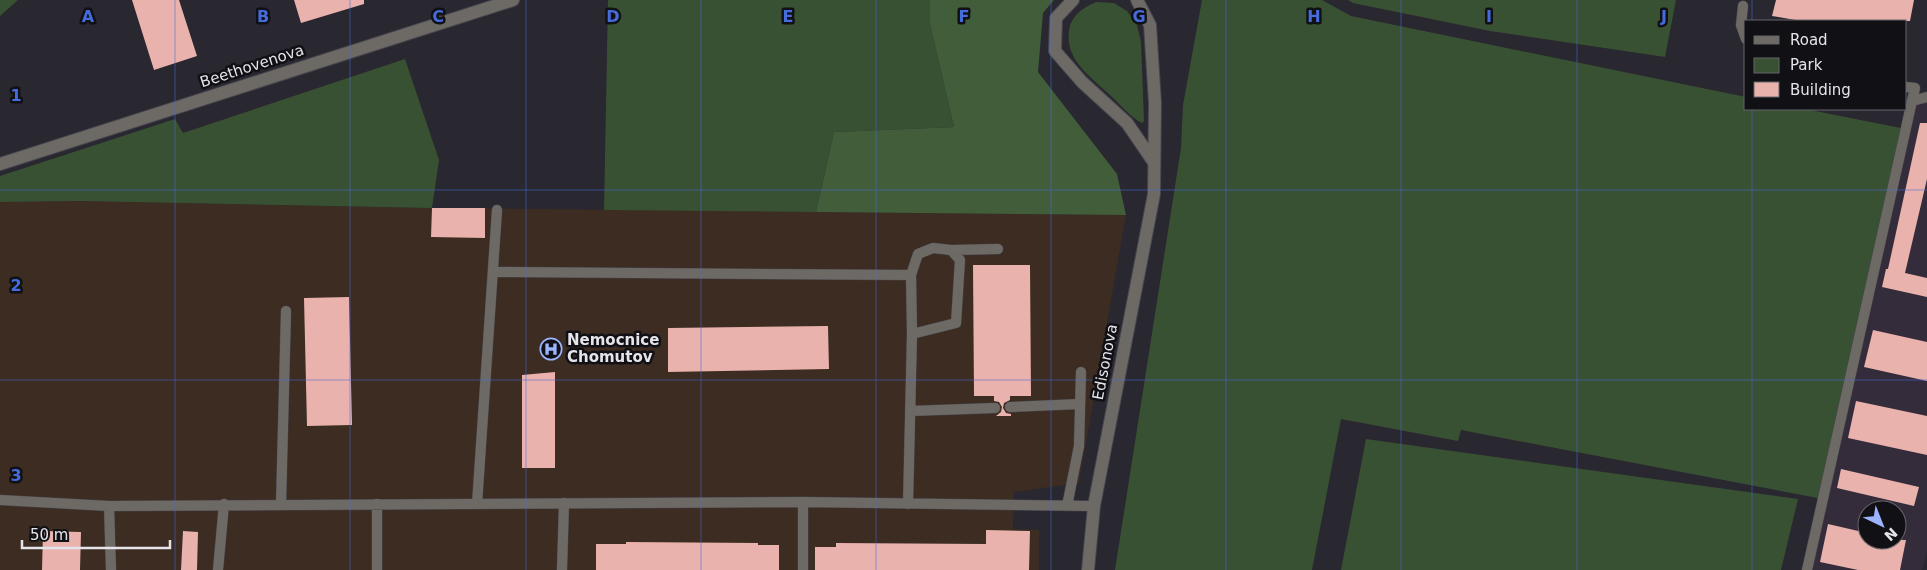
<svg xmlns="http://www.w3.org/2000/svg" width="1927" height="570" viewBox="0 0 1927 570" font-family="'DejaVu Sans',sans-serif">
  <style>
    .industrial { fill: #342c3b; fill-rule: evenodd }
    .medical { fill: #3c2c21 }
    .green { fill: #395133 }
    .forest { fill: #415d39 }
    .building { fill: #eab2ad }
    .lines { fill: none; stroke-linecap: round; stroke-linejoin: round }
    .lane-casing { stroke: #47454e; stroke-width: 11 }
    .street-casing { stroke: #47454e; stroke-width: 14 }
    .lane { stroke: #6d6a65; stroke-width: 10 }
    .street { stroke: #6d6a65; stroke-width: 12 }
    .grid { fill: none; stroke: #456cdc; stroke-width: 1; stroke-opacity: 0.55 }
    .labels { text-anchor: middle; stroke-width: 5; stroke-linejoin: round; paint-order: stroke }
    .street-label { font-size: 15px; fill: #e6e4eb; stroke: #111014 }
    .poi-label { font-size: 15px; font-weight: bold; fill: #e6e4eb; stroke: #111014; text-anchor: start }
    .grid-label { font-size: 16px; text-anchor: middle; font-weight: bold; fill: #456cdc; stroke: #111014; stroke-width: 5; stroke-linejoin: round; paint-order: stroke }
  </style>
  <rect width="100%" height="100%" fill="#292730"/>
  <!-- industrial -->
  <path class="industrial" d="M 1927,97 L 1927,551 L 1922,570 L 1806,570 L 1912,101 ZM 1867,510 L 1897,510 L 1897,540 L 1867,540 Z"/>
  <!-- medical -->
  <path class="medical" d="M 80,201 L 432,208 L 1126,215 L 1079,483 L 1014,492 L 1013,529 L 1039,530 L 1039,570 L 0,570 L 0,202 Z"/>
  <!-- green -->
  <path class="green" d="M 0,0 L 18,0 L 0,16 Z
    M 608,0 L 930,0 L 930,24 L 954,127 L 834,132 L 816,212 L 604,210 Z
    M 1202,0 L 1322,0 L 1351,16 L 1746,97 L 1746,109 L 1805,109 L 1906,129 L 1823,499 L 1461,430 L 1458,441 L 1341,419 L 1312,570 L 1115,570 L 1181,148 L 1183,105 Z
    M 1348,0 L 1676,0 L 1665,57 L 1490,31 L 1353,3 Z
    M 1096,2 L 1114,3 L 1127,11 L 1137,25 L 1141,42 L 1144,121 L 1142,123 C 1131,118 1120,104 1110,95 C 1091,77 1065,60 1069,31 C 1071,15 1083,8 1096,2 Z
    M 405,59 L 439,160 L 432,208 L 80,201 L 0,202 L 0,176 L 175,119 L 183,133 Z
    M 1366,439 L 1798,499 L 1781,570 L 1341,570 Z"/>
  <!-- forest -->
  <path class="forest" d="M 930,0 L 1054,0 L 1043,13 L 1038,72 L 1117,174 L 1126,215 L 816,212 L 834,132 L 954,127 L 930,24 Z"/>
  <!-- building -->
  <path class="building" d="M 132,0 L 179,0 L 197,56 L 154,70 Z
    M 294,0 L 364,0 L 364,4 L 301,23 Z
    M 1776,0 L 1914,0 L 1910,21 L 1802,21 L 1772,16 Z
    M 1920,123 L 1927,123 L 1927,179 L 1905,273 L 1927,278 L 1927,297 L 1882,287 L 1886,269 L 1888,269 Z
    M 432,208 L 485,208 L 485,238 L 431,237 Z
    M 973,265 L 1030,265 L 1031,396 L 1010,396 L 1010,400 L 1004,403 L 1003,408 L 1006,413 L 1011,414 L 1011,416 L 996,416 L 1001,412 L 1002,407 L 999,402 L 994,401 L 994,396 L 974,396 Z
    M 349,297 L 352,425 L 307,426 L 304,298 Z
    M 828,326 L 829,369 L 668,372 L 668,328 Z
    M 1873,330 L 1927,342 L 1927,381 L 1864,367 Z
    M 555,372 L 555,468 L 522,468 L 522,375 Z
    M 1856,401 L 1927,416 L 1927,455 L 1848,438 Z
    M 1841,469 L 1919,487 L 1914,506 L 1837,488 Z
    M 1828,524 L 1867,533 L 1867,540 L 1906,540 L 1900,570 L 1858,570 L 1820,562 Z
    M 986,530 L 1030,531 L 1029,570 L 815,570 L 815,547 L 836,547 L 836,543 L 986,544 Z
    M 43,531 L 81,532 L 80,570 L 42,570 Z
    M 183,531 L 198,532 L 197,570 L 181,570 Z
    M 626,542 L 758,543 L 758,545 L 779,545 L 779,570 L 596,570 L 596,544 L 626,544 Z"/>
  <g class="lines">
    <!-- lane casing -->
    <g class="lane-casing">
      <path id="lane" d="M 1743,6 L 1741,25 L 1746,39
        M 1906,87 L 1915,88 L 1912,101
        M 951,250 L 998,249
        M 493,272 L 911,275
        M 1010,407 L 1080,404
        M 910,411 L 995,408
        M 0,500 L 109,506 L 803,502 L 1094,506
        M 281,504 L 286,311
        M 477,504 L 497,210
        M 908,504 L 912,334 L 956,323 L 960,260 L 951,250 L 933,248 L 918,254 L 911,275 L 912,334
        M 109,506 L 111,570
        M 1067,506 L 1079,446 L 1081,372
        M 218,570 L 224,504
        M 377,570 L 377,504
        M 562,570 L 564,503
        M 803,570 L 803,502
        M 1807,570 L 1912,101 L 1927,97"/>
    </g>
    <!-- street casing -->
    <g class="street-casing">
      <path id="street" d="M 1073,0 L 1056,18 L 1055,51 L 1082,82 L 1127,123 L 1153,161
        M 0,164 L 513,0
        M 1088,570 L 1094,506 L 1154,194 L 1155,103 L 1150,25 L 1137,0"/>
    </g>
    <!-- lane -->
    <use href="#lane" class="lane"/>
    <!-- street -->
    <use href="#street" class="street"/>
  </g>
  <!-- grid -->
  <path class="grid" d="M 175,0 L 175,570M 350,0 L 350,570M 526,0 L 526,570M 701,0 L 701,570M 876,0 L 876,570M 1051,0 L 1051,570M 1226,0 L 1226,570M 1401,0 L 1401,570M 1577,0 L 1577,570M 1752,0 L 1752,21M 1752,109 L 1752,570M 0,190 L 1927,190M 0,380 L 1927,380"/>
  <!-- icons -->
  <defs>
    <g id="hospital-ring" transform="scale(1.125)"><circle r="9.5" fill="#111014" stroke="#9cb4fd" stroke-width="1.5"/><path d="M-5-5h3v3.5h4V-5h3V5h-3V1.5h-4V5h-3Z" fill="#9cb4fd"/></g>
  </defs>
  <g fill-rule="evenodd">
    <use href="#hospital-ring" x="551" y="349"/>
  </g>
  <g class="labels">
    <!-- street labels -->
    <g class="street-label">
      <text transform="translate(252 66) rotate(-18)" y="5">Beethovenova</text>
      <text transform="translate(1105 362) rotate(-79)" y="5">Edisonova</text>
    </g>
    <!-- poi labels -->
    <g class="poi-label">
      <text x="567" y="345">Nemocnice<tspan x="567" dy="17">Chomutov</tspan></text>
    </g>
  </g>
  <g class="grid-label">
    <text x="88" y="22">A</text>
    <text x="263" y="22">B</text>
    <text x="438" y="22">C</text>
    <text x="613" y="22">D</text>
    <text x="788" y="22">E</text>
    <text x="964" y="22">F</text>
    <text x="1139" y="22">G</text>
    <text x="1314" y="22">H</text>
    <text x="1489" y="22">I</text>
    <text x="1664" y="22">J</text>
    <text x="16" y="101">1</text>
    <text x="16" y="291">2</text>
    <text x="16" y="481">3</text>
  </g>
  <!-- legend -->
  <rect x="1744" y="20" width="162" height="90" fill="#111014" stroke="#66656a"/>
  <rect x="1754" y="36" width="25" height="8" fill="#6d6a65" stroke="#66656a"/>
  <text x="1790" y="45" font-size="15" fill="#e6e4eb">Road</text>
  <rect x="1754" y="58" width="25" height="15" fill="#395133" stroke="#66656a"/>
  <text x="1790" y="70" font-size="15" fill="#e6e4eb">Park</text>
  <rect x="1754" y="82" width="25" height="15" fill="#eab2ad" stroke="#66656a"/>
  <text x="1790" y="95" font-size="15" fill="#e6e4eb">Building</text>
  <!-- north arrow -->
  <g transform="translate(1882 525) rotate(137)"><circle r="24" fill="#111014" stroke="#66656a"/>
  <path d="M0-4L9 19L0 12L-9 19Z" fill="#9cb4fd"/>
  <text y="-8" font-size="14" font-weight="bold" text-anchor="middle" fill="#e6e4eb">N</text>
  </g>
  <!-- scale -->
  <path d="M22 540v8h148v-8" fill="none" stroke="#e6e4eb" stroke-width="2.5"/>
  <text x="30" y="540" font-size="15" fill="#e6e4eb" stroke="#111014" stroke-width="4" paint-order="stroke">50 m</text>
</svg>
